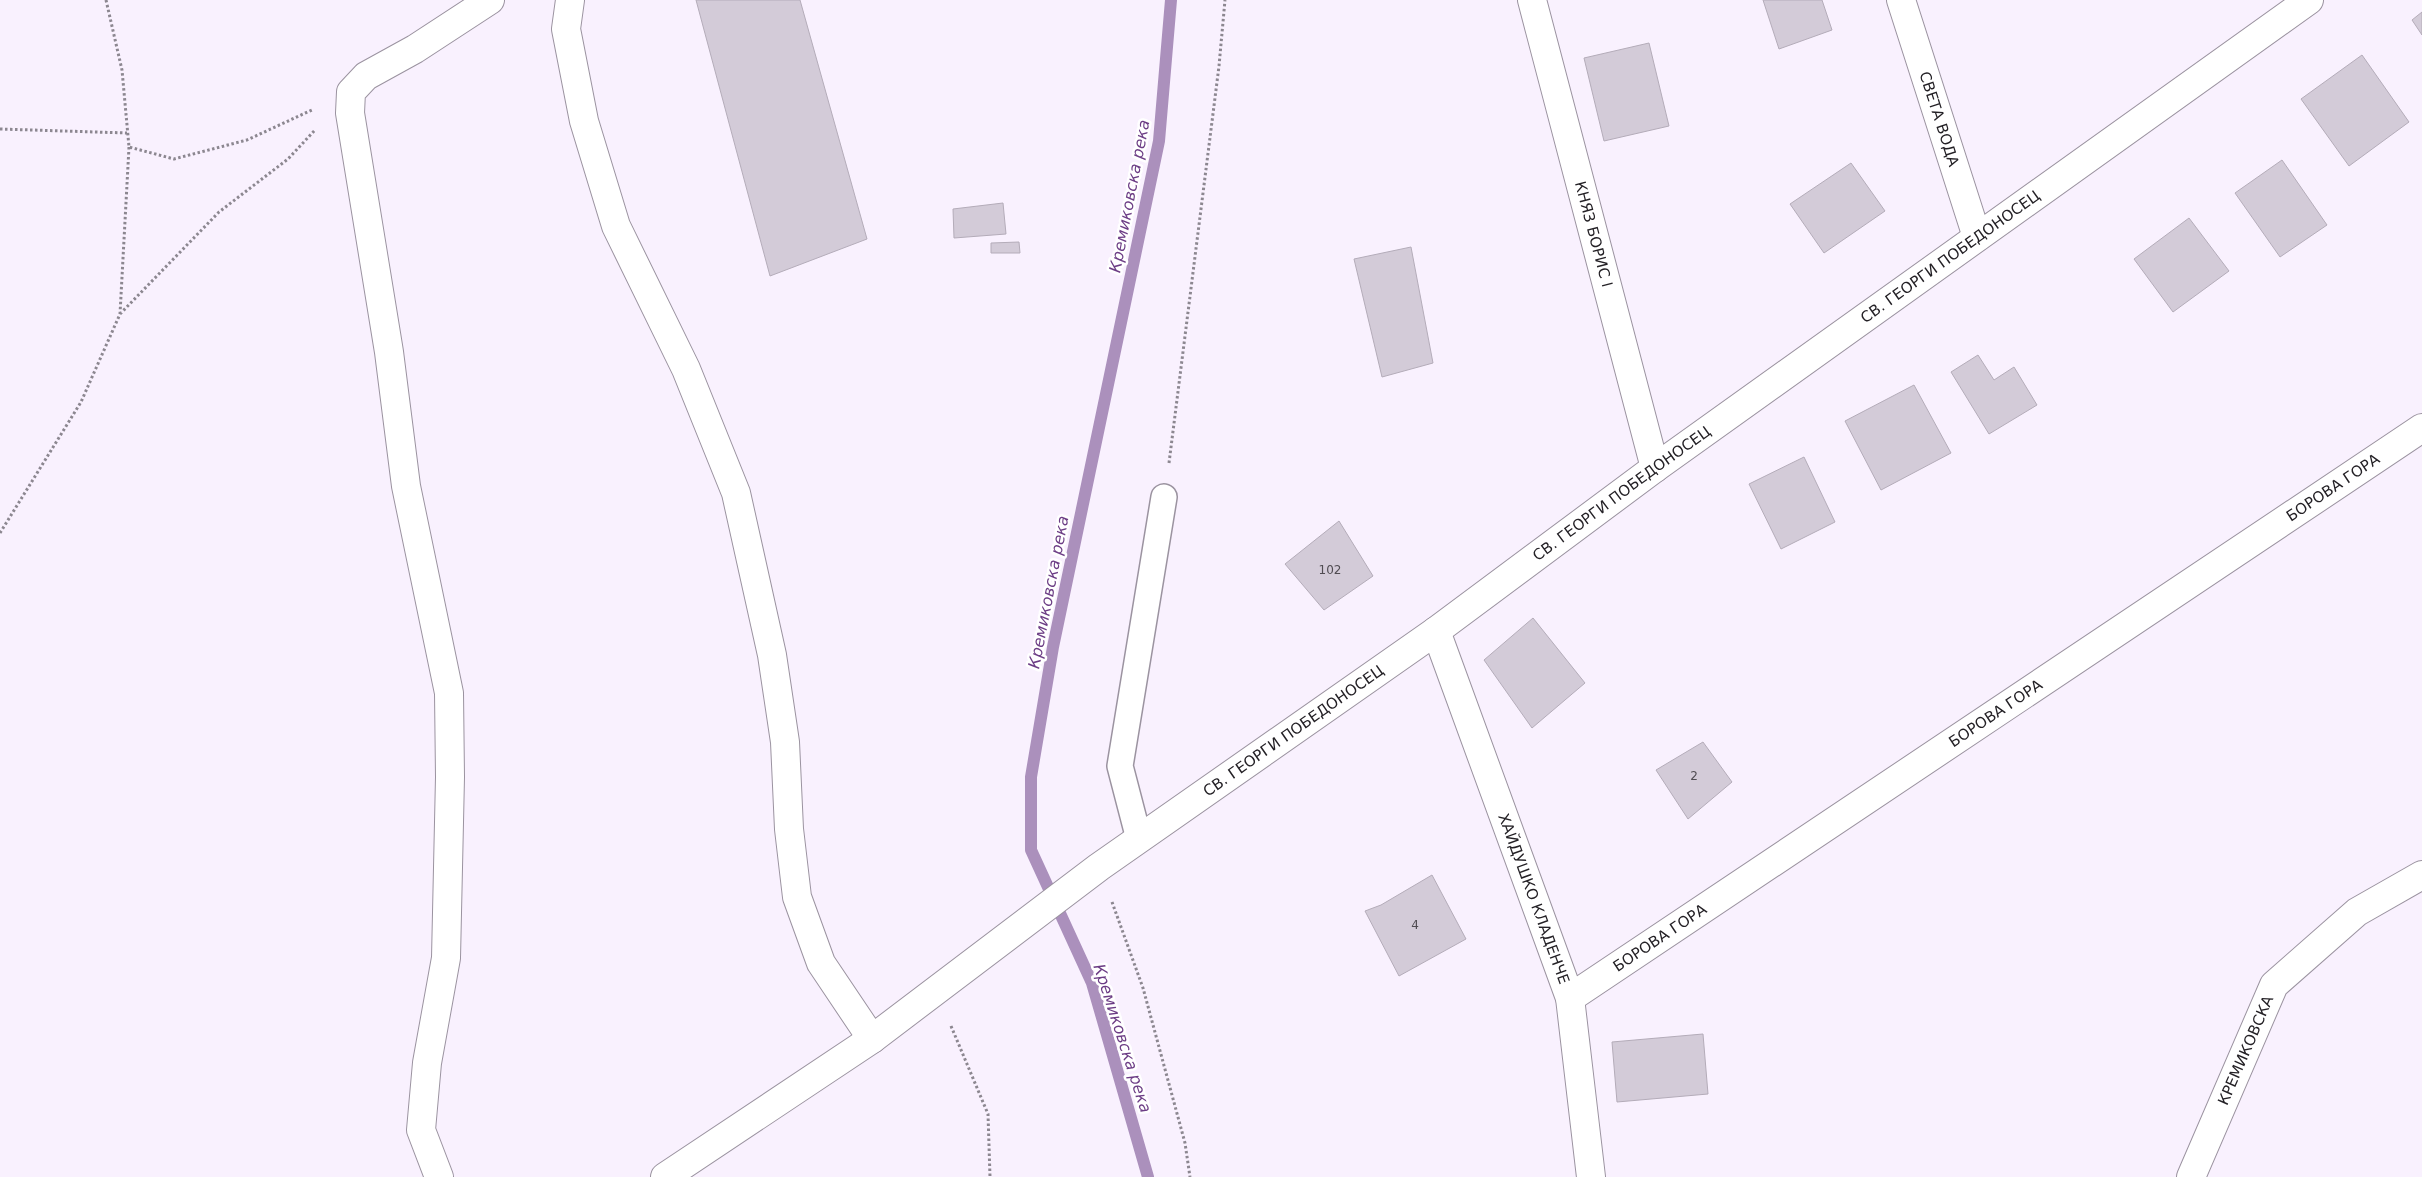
<svg xmlns="http://www.w3.org/2000/svg" width="2422" height="1177" viewBox="0 0 2422 1177" font-family="'DejaVu Sans',sans-serif">
  <style>
    .lines { fill: none; stroke-linecap: round; stroke-linejoin: round }
    .stream { stroke: #ab90bc; stroke-width: 12 }
    .building { fill: #d3cbd8; stroke: #b4acb9 }
    .lane-casing { stroke: #9b93a0; stroke-width: 28 }
    .street-casing { stroke: #9b93a0; stroke-width: 30 }
    .path { stroke: #8c8790; stroke-width: 3; stroke-dasharray: 2.5 2.5; stroke-linecap: butt }
    .lane { stroke: #fff; stroke-width: 25 }
    .street { stroke: #fff; stroke-width: 28 }
    .labels { text-anchor: middle; stroke-width: 5; stroke-linejoin: round; paint-order: stroke }
    .number-label { font-size: 12px; fill: #504c52 }
    .street-label { font-size: 15px; fill: #242126; stroke: #fff }
    .water-label { font-size: 16px; font-style: italic; fill: #6c3d85; stroke: #fff }
  </style>
  <rect width="100%" height="100%" fill="#f9f1fe"/>
  <g class="lines">
    <!-- stream -->
    <path class="stream" d="M 1148,1177 L 1092,983 L 1031,850 L 1031,777 L 1053,647 L 1159,141 L 1171,0"/>
  </g>
  <!-- building -->
  <path class="building" d="M 696,0 L 800,0 L 867,239 L 770,276 Z
    M 1763,0 L 1822,0 L 1832,30 L 1779,49 Z
    M 2422,12 L 2422,35 L 2412,20 Z
    M 1649,43 L 1669,126 L 1604,141 L 1584,58 Z
    M 2362,55 L 2409,122 L 2349,166 L 2301,99 Z
    M 2282,160 L 2327,225 L 2280,257 L 2235,193 Z
    M 1851,163 L 1885,211 L 1824,253 L 1790,204 Z
    M 1003,203 L 1006,234 L 954,238 L 953,209 Z
    M 2189,218 L 2229,271 L 2173,312 L 2134,259 Z
    M 1019,242 L 1020,253 L 991,253 L 991,243 Z
    M 1411,247 L 1433,363 L 1382,377 L 1354,259 Z
    M 1978,355 L 1994,380 L 2014,367 L 2037,405 L 1989,434 L 1951,372 Z
    M 1914,385 L 1951,453 L 1881,490 L 1845,421 Z
    M 1804,457 L 1835,522 L 1781,549 L 1749,484 Z
    M 1339,521 L 1373,576 L 1324,610 L 1285,564 Z
    M 1533,618 L 1585,683 L 1532,728 L 1484,660 Z
    M 1703,742 L 1732,782 L 1688,819 L 1656,770 Z
    M 1432,875 L 1466,939 L 1399,976 L 1365,911 L 1381,905 Z
    M 1703,1034 L 1708,1094 L 1617,1102 L 1612,1042 Z"/>
  <g class="lines">
    <!-- lane casing -->
    <g class="lane-casing">
      <path id="lane" d="M 1139,839 L 1120,766 L 1164,497"/>
    </g>
    <!-- street casing -->
    <g class="street-casing">
      <g id="street">
        <path d="M 570,0 L 566,29 L 584,121 L 616,226 L 686,369 L 736,493 L 772,655 L 785,742 L 789,829 L 797,897 L 821,963 L 872,1039"/>
        <path id="s1" d="M 1532,0 L 1655,468"/>
        <path id="s2" d="M 1901,0 L 1977,237"/>
        <path id="s3" d="M 1436,631 L 1570,998 L 1591,1177"/>
        <path id="s4" d="M 1570,998 L 2422,428"/>
        <path d="M 439,1177 L 421,1130 L 427,1063 L 446,958 L 450,777 L 449,693 L 406,486 L 389,352 L 350,113 L 351,92 L 366,76 L 415,49 L 490,0"/>
        <path id="s5" d="M 665,1177 L 872,1039 L 1099,867 L 1436,631 L 1655,468 L 2309,0"/>
        <path id="s6" d="M 2191,1177 L 2274,985 L 2357,912 L 2422,875"/>
      </g>
    </g>
    <!-- path -->
    <path class="path" d="M 106,0 L 122,70 L 129,147 L 174,159 L 247,140 L 314,109
      M 0,129 L 127,133
      M 120,314 L 219,212 L 288,159 L 315,130
      M 1169,463 L 1219,66 L 1225,0
      M 0,533 L 81,402 L 120,314 L 129,147
      M 1112,902 L 1143,988 L 1185,1143 L 1190,1177
      M 951,1026 L 988,1114 L 990,1177"/>
    <!-- lane -->
    <use href="#lane" class="lane"/>
    <!-- street -->
    <use href="#street" class="street"/>
  </g>
  <g class="labels">
    <!-- number labels -->
    <g class="number-label">
      <text x="1330" y="574">102</text>
      <text x="1694" y="780">2</text>
      <text x="1415" y="929">4</text>
    </g>
    <!-- street labels -->
    <g class="street-label">
      <text dy="5" stroke="none"><textPath href="#s2" startOffset="125">СВЕТА ВОДА</textPath></text>
      <text dy="5" stroke="none"><textPath href="#s1" startOffset="242">КНЯЗ БОРИС I</textPath></text>
      <text dy="5" stroke="none"><textPath href="#s5" startOffset="1581">СВ. ГЕОРГИ ПОБЕДОНОСЕЦ</textPath></text>
      <text dy="5" stroke="none"><textPath href="#s4" startOffset="918">БОРОВА ГОРА</textPath></text>
      <text dy="5" stroke="none"><textPath href="#s5" startOffset="1176">СВ. ГЕОРГИ ПОБЕДОНОСЕЦ</textPath></text>
      <text dy="5" stroke="none"><textPath href="#s4" startOffset="512">БОРОВА ГОРА</textPath></text>
      <text dy="5" stroke="none"><textPath href="#s5" startOffset="771">СВ. ГЕОРГИ ПОБЕДОНОСЕЦ</textPath></text>
      <text dy="5" stroke="none"><textPath href="#s3" startOffset="285">ХАЙДУШКО КЛАДЕНЧЕ</textPath></text>
      <text dy="5" stroke="none"><textPath href="#s4" startOffset="108">БОРОВА ГОРА</textPath></text>
      <text dy="5" stroke="none"><textPath href="#s6" startOffset="138">КРЕМИКОВСКА</textPath></text>
    </g>
    <!-- water labels -->
    <g class="water-label">
      <text transform="translate(1129 196) rotate(-79)" y="6">Кремиковска река</text>
      <text transform="translate(1048 592) rotate(-79)" y="6">Кремиковска река</text>
      <text transform="translate(1123 1038) rotate(72)" y="6">Кремиковска река</text>
    </g>
  </g>
</svg>
